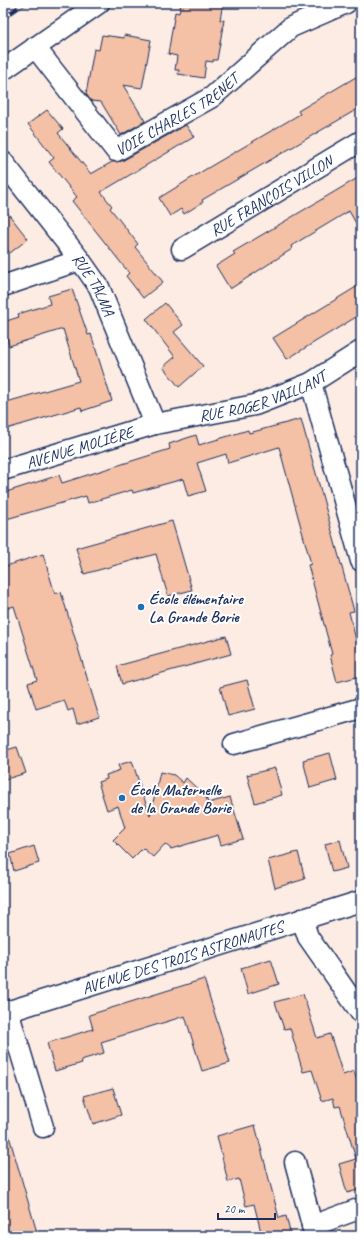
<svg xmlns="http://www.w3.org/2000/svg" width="364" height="1239" viewBox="0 0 364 1239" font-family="Caveat,sans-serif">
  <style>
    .building { fill: #f4c0a6; stroke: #1b2f5e }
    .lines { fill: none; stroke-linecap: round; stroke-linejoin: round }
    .minor-casing { stroke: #1b2f5e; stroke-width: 23 }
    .minor { stroke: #fff; stroke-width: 20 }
    .rail-casing { stroke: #1b2f5e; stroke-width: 4.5 }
    .rail { stroke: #fff; stroke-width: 3; stroke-dasharray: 9; stroke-linecap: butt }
    .poi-dot { fill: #1f6fb2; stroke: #fff; stroke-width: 1.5 }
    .labels { text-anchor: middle; stroke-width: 4; stroke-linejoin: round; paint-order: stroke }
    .street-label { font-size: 16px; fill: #1b2f5e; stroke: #fff }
    .poi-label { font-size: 16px; font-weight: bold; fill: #1b2f5e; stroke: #fff; text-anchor: start }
  </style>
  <rect width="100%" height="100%" fill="#fcece4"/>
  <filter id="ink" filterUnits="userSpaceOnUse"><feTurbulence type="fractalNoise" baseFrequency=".025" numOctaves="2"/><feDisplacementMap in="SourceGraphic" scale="8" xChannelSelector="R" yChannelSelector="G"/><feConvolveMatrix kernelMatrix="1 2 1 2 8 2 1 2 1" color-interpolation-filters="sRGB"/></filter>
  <g filter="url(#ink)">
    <!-- building -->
    <path class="building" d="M 181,3 L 223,3 L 220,20 L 224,20 L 217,60 L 213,60 L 213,62 L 206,61 L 204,78 L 178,74 L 179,70 L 175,70 L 177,56 L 168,54 L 175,12 L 179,13 Z
      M 102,35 L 124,38 L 124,35 L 151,40 L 142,88 L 123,85 L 145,121 L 121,135 L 101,102 L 91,101 L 86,94 L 94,49 L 99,50 Z
      M 361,74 L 361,107 L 202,200 L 203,202 L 184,214 L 181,209 L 170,216 L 159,198 L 206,169 L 300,114 L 298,111 Z
      M 47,110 L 63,129 L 58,133 L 91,174 L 112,162 L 122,161 L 186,125 L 194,137 L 101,192 L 112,206 L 110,208 L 138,244 L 135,247 L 163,282 L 143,298 L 126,276 L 129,273 L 72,201 L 77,197 L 49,162 L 54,158 L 28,124 Z
      M 361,176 L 361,232 L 349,211 L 291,246 L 292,249 L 230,289 L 216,266 L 235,254 L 233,252 Z
      M 3,207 L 28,239 L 10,253 L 3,244 Z
      M 361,284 L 361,314 L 287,359 L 273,338 Z
      M 72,289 L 88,335 L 91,334 L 112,401 L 82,411 L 81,407 L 3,430 L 3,403 L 79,381 L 63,329 L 9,346 L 3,322 L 19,317 L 18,314 L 50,304 L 48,296 Z
      M 165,303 L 183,325 L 174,332 L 203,366 L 179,387 L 163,367 L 175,357 L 146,319 Z
      M 301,419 L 354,611 L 349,612 L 361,660 L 361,676 L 337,682 L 330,655 L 332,654 L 308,565 L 311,564 L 279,447 L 228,463 L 226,454 L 197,463 L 206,491 L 188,496 L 183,479 L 133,493 L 132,490 L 88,503 L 86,496 L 3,520 L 3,493 L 59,475 L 62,483 L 170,449 L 169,444 L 196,435 L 199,445 L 248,430 L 249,433 Z
      M 172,521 L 192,590 L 168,596 L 156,554 L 84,574 L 76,548 Z
      M 43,554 L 55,594 L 61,592 L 99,717 L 77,724 L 73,709 L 68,711 L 64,700 L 36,709 L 28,683 L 37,680 L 14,606 L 3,610 L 3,567 Z
      M 226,636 L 231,654 L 122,684 L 117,666 Z
      M 247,680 L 255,709 L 228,716 L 220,687 Z
      M 17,747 L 26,773 L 3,780 L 3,751 Z
      M 330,753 L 337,780 L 310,788 L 303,760 Z
      M 132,761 L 150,816 L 160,772 L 174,775 L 183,783 L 186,778 L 206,797 L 208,803 L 230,797 L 243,839 L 221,845 L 218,835 L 171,849 L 165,844 L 153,857 L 143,848 L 132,859 L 113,840 L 125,828 L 118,806 L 107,810 L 98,782 L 107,779 L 106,775 L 120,770 L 118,765 Z
      M 275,768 L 282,795 L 255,803 L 247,775 Z
      M 340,840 L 347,868 L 332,872 L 325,844 Z
      M 34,846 L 39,863 L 14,871 L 10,854 Z
      M 298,852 L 305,879 L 275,888 L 268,860 Z
      M 271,959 L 279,984 L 248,994 L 241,968 Z
      M 204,979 L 230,1063 L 202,1071 L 185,1016 L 101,1042 L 104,1053 L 81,1060 L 82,1063 L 55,1071 L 47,1043 L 93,1029 L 89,1015 Z
      M 303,994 L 317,1038 L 330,1034 L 343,1075 L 354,1071 L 361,1093 L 361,1189 L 347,1193 L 339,1164 L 356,1159 L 340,1106 L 335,1107 L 333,1098 L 322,1101 L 312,1070 L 303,1072 L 290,1028 L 284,1029 L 275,1002 Z
      M 113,1088 L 121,1115 L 93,1124 L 84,1096 Z
      M 255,1125 L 279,1218 L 286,1216 L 291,1236 L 262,1236 L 254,1204 L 246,1206 L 239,1179 L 228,1182 L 217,1136 Z
      M 7,1129 L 38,1236 L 3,1236 L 3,1130 Z"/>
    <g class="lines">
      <!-- minor casing -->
      <g class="minor-casing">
        <g id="minor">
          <path id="s1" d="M 35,47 L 116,151 L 212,97 L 291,27 L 346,3"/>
          <path d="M 3,70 L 99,3"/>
          <path id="s2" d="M 3,162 L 80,260 L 99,287 L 155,424"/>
          <path id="s3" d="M 182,249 L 361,141"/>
          <path d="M 3,286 L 80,260"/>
          <path d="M 311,383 L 361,561"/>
          <path id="s4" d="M 3,470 L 155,424 L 255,405 L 311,383 L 361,351"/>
          <path d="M 234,744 L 361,708"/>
          <path d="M 302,919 L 308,937 L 361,1013"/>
          <path d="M 8,1011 L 43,1127"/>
          <path id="s5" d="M 3,1013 L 361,901"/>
          <path d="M 295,1162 L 315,1236"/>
          <path d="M 312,1226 L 361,1208"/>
        </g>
      </g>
      <!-- minor -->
      <use href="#minor" class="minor"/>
      <!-- rail casing -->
      <g class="rail-casing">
        <path id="rail" d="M 3,18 L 25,3"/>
      </g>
      <!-- rail -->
      <use href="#rail" class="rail"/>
    </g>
  </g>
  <!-- markers -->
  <g class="poi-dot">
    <circle cx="141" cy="607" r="4"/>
    <circle cx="122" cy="798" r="4"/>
  </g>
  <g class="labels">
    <!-- street labels -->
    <g class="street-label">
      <text dy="6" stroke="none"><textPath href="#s1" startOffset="203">VOIE CHARLES TRENET</textPath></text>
      <text dy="6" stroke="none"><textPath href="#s3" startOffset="104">RUE FRANÇOIS VILLON</textPath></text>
      <text dy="6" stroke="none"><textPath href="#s2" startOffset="153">RUE TALMA</textPath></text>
      <text dy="6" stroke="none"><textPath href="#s4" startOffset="270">RUE ROGER VAILLANT</textPath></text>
      <text dy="6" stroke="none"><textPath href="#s4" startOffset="80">AVENUE MOLIÈRE</textPath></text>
      <text dy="6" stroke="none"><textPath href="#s5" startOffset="188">AVENUE DES TROIS ASTRONAUTES</textPath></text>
    </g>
    <!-- poi labels -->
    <g class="poi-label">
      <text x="149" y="604">École élémentaire<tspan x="149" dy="18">La Grande Borie</tspan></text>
      <text x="130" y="795">École Maternelle<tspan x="130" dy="18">de la Grande Borie</tspan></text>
    </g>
  </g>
  <!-- margin -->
  <rect width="364" height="1239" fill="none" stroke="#fff" stroke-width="16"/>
  <rect x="8" y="8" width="348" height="1223" fill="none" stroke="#1b2f5e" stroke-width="1.5" filter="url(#ink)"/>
  <!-- scale -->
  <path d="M218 1213v6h57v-6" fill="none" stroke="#1b2f5e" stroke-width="2"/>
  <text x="224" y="1213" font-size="12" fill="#1b2f5e" stroke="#ffffff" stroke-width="3" paint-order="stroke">20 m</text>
</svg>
